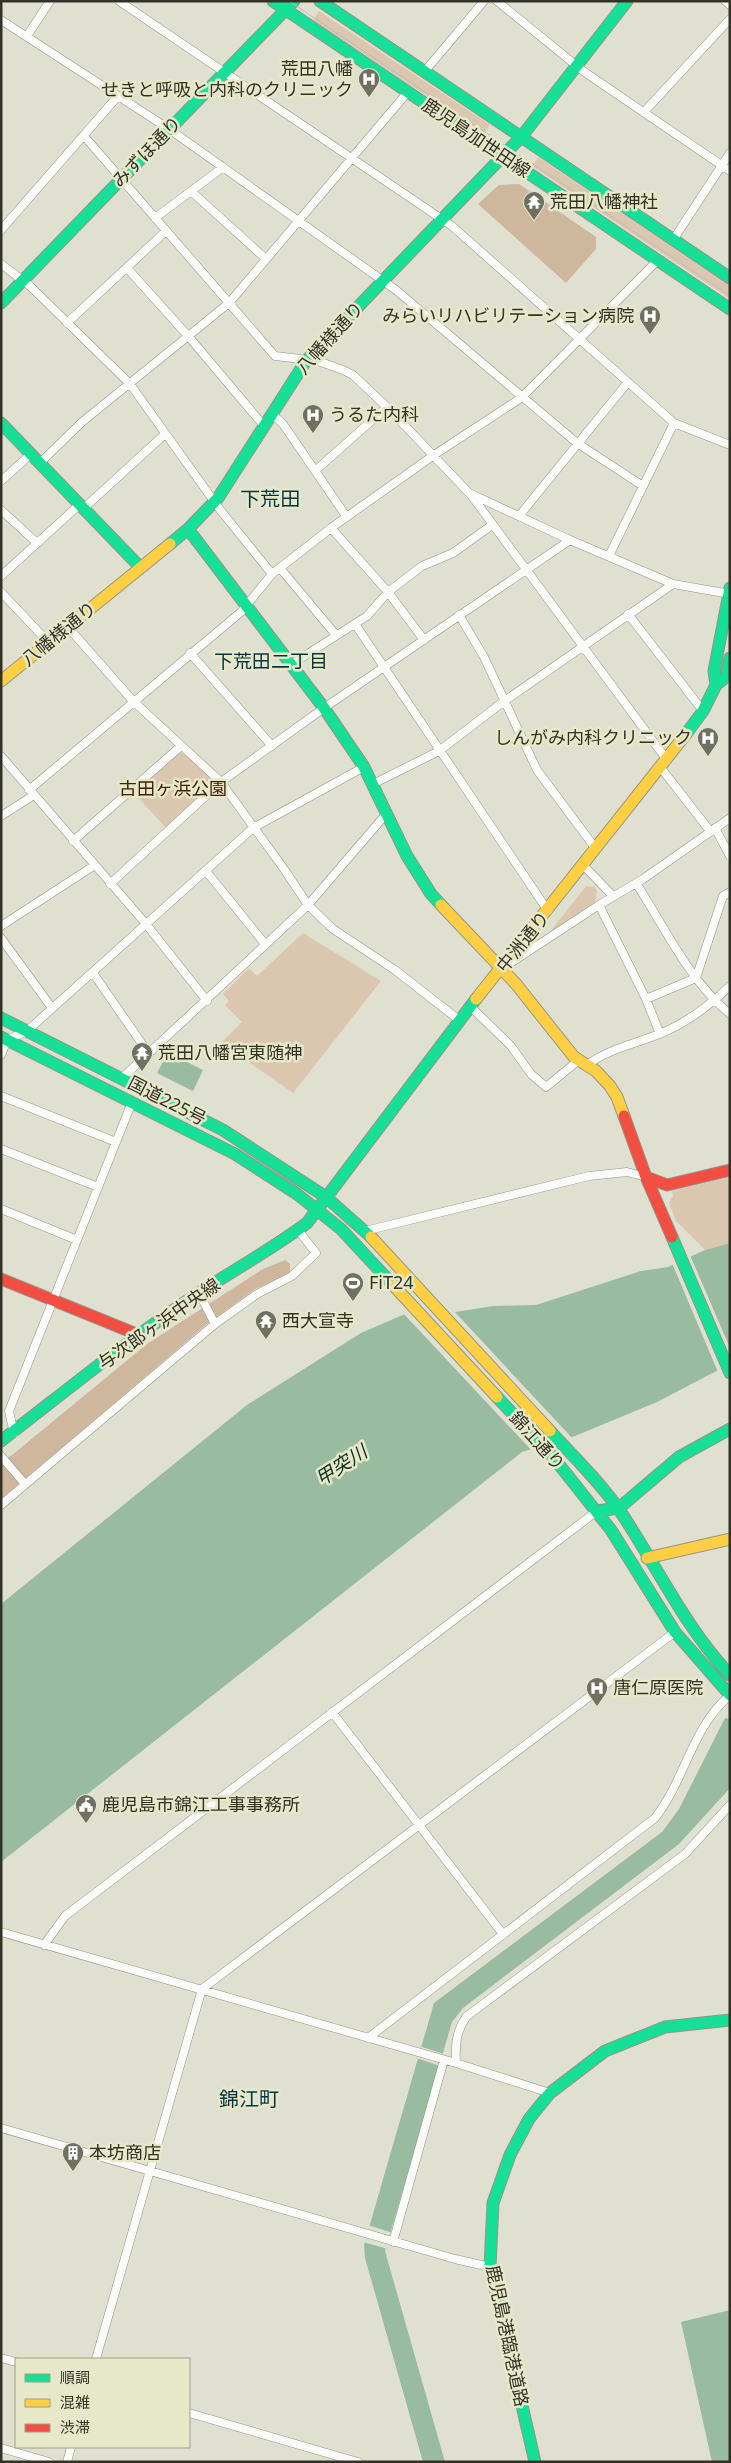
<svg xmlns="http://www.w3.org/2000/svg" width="731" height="2463" viewBox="0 0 731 2463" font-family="'Noto Sans','Noto Sans JP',sans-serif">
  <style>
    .green { fill: #dbc7b0 }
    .forest { fill: #ceb79d }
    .water { fill: #99bba0 }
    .pier { fill: #e0e0d0 }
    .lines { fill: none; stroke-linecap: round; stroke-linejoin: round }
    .street-casing { stroke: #949487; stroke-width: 9 }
    .fast-casing { stroke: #949487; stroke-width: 13 }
    .slow-casing { stroke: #949487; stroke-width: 13 }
    .jam-casing { stroke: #949487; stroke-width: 13 }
    .street { stroke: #fafaf8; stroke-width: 8 }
    .fast { stroke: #16e098; stroke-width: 11 }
    .slow { stroke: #ffcf43; stroke-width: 11 }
    .jam { stroke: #f24e42; stroke-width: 11 }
    .tram { stroke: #bbbbb8; stroke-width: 1 }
    .labels { text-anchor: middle; stroke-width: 5; stroke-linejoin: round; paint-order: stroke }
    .poi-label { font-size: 18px; fill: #323227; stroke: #e7e7c9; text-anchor: start }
    .street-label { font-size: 18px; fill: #323227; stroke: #e7e7c9 }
    .park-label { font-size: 18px; fill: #3f2105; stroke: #e7e7c9 }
    .neighbourhood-label { font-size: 19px; fill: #003547; stroke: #e7e7c9 }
    .water-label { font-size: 19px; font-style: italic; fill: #0c341d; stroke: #e7e7c9 }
    .quarter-label { font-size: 20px; fill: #003547; stroke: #e7e7c9 }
  </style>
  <rect width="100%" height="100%" fill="#e0e0d0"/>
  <!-- green -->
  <path class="green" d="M 319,11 L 490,125 L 484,134 L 313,20 Z
    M 538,157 L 730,286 L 730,299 L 532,166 Z
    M 178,753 L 185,754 L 214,781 L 214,786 L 166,828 L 133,792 Z
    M 586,886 L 594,887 L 597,891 L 595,902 L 549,933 Z
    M 303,933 L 381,981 L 293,1093 L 221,1043 L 242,1022 L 225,1005 L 235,995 L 229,1001 L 223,994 L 249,968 L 257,976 Z
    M 730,1177 L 730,1243 L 705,1250 L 676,1221 L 669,1203 L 673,1196 L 672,1191 Z"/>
  <!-- forest -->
  <path class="forest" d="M 519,184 L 596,237 L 596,249 L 566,283 L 478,204 L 499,185 Z
    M 285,1260 L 290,1264 L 290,1273 L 255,1289 L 208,1323 L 1,1500 L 1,1461 L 12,1455 L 147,1344 L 263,1269 Z"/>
  <!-- water -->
  <path class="water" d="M 168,1053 L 203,1070 L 193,1091 L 157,1073 Z
    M 730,1243 L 730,1364 L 657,1402 L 575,1436 L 522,1452 L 1,1862 L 1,1604 L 247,1405 L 361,1333 L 405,1314 L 455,1312 L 493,1306 L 536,1305 L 641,1271 L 668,1267 L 705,1250 Z
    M 725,1718 L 730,1719 L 730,1788 L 679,1844 L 463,2008 L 452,2022 L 385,2251 L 445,2462 L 423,2462 L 365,2258 L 364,2245 L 434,2003 L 662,1832 L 679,1809 Z
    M 730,2310 L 730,2462 L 712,2462 L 681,2322 Z"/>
  <!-- pier -->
  <path class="pier" d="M 690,1255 L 730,1348 L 730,1367 L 718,1372 L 672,1263 Z
    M 453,1310 L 573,1439 L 533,1452 L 403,1313 Z
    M 419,2046 L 444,2054 L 440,2066 L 416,2058 Z
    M 368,2225 L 393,2233 L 388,2249 L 363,2242 Z"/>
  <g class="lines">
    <!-- street casing -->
    <g class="street-casing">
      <path id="street" d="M 119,1 L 452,226 L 674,423 L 730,445
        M 497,1 L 583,71 L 730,171
        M 725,1 L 730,5
        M 1,20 L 169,129 L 396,290 L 577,443 L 643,486
        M 27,36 L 50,1
        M 425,71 L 484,1
        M 644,112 L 730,19
        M 84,136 L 275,356 L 318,361 L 343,370 L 353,375 L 390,410 L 469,493 L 570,540 L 673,584 L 730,594
        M 192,192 L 266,259
        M 155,218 L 222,168
        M 1,230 L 118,96
        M 673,240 L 730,153
        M 1,264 L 30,286 L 130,384 L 221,511 L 272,574
        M 127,268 L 189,337 L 264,426
        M 67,323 L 166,231
        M 272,414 L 283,424 L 346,516
        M 40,463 L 82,422 L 229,303 L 407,93
        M 315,471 L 387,407
        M 1,481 L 31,454
        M 471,495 L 667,760
        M 83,509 L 165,434
        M 1,510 L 36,542
        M 519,516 L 628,382
        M 331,528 L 388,592 L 424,640
        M 609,556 L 674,423
        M 280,568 L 336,635
        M 1,576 L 79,505
        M 1,592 L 48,642
        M 628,614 L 703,711
        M 459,615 L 484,657 L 537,770 L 596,849
        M 355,624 L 548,911
        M 67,626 L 133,701 L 221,782 L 284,869 L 308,905 L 333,929 L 395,970 L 459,1020
        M 190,653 L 272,746
        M 292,664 L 367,616 L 388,592 L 422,566 L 453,553 L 492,525
        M 1,756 L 146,924 L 207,1001
        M 661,768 L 710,831
        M 373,784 L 439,751 L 503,702 L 673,584
        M 29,790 L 241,612 L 272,574 L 331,528 L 434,455 L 521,398 L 658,260
        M 1,816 L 34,795
        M 715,828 L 730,856
        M 73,841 L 181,746
        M 584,866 L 613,896
        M 206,871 L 265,944
        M 636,883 C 664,926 690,982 730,1014
        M 110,884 L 221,782 L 324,708 L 570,540
        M 599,905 L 646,999 L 660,1034
        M 1,926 L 95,865
        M 1,938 L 52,1008
        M 506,966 L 599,905 L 643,879 L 730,818
        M 93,973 L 149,1054
        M 646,999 L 696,978 L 723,896 L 730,892
        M 471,1007 L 511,1046 L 531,1074 L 546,1087 L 579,1060
        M 1,1055 L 7,1040 L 27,1031 L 253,828 L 364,767
        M 587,1065 C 608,1049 635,1044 659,1034 C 685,1024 710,1005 730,986
        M 121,1079 L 308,905 L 387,813
        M 1,1096 L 116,1142
        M 1,1149 L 98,1187
        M 1,1209 L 77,1240
        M 365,1231 L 589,1176 L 627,1172 L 646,1177
        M 199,1293 L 215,1324
        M 14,1433 L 9,1411 L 132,1102
        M 1,1456 L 25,1484
        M 1,1505 L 215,1324 L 257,1294 L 292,1276 L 316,1253 L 298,1230
        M 332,1712 L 502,1933
        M 1,1932 L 456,2063 L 550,2093
        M 44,1945 L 65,1916 L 597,1511
        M 368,2038 L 655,1818 C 685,1780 692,1727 730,1695
        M 456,2063 C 455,2046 456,2030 467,2016 L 685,1854 L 730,1805
        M 1,2128 L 455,2259 L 490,2267
        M 393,2242 L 444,2060
        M 1,2358 L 16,2362
        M 96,2359 L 202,1989 L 675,1632
        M 189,2413 L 358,2462
        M 1,2448 L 49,2462
        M 67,2462 L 71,2447"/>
    </g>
    <!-- fast casing -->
    <g class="fast-casing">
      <path id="fast" d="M 273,1 L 730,309
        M 320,1 L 730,278
        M 1,303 L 294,1
        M 1,423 L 140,567
        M 188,529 L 324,708 L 364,767 L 407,856 L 431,894 L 441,905
        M 170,544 L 188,529 L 218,498 L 306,361 L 522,136 L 627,1
        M 716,685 L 714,671 L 730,588
        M 686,734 L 703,711 L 716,685 L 726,677 L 730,658
        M 1,1018 L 223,1130 L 326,1197 L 371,1237
        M 1,1037 L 235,1154 L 297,1194 L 341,1229 L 394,1286
        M 672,1237 L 730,1373
        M 497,1397 L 553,1457 L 611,1530 L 675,1632 L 730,1695
        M 550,1431 C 574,1457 600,1482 620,1511 C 657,1566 684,1626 730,1675
        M 1,1441 C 66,1391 130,1338 199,1293 C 235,1269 272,1249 307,1223 L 476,999
        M 597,1511 L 619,1508 L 679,1457 L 730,1429
        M 535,2462 L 490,2267 L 493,2203 L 510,2155 L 529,2119 L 550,2093 L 605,2051 L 665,2027 L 730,2020"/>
    </g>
    <!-- slow casing -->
    <g class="slow-casing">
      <path id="slow" d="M 1,681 L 170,544
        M 441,905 L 516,984 L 574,1057 L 596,1071 L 610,1086 L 617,1097 L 624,1116
        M 476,999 L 686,734
        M 371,1237 L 550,1431
        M 394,1286 L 497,1397
        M 647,1558 L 730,1539"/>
    </g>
    <!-- jam casing -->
    <g class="jam-casing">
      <path id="jam" d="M 624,1116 L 646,1177 L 672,1237
        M 646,1177 L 667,1185 L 730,1170
        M 1,1279 L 139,1335"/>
    </g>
    <!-- street -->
    <use href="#street" class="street"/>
    <!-- fast -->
    <use href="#fast" class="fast"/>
    <!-- slow -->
    <use href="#slow" class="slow"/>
    <!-- jam -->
    <use href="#jam" class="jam"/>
    <!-- tram -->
    <path class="tram" d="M 289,1 L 730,296"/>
  </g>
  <!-- icons -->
  <defs>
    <g id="hospital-pin" transform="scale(1.125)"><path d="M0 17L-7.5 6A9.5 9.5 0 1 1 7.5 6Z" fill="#6f6f62" stroke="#e7e7c9"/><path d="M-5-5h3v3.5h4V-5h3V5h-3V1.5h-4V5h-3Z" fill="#fff"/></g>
    <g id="temple-pin" transform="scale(1.125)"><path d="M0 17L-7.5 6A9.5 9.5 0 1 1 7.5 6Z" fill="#6f6f62" stroke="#e7e7c9"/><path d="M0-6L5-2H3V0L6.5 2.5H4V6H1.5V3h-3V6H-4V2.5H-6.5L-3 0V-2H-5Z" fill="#fff"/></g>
    <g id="stadium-pin" transform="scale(1.125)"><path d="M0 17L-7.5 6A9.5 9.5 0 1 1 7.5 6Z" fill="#6f6f62" stroke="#e7e7c9"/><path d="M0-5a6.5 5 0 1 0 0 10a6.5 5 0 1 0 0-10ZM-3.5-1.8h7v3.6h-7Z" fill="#fff"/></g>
    <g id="civic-pin" transform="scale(1.125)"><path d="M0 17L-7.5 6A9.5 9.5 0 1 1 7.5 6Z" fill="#6f6f62" stroke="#e7e7c9"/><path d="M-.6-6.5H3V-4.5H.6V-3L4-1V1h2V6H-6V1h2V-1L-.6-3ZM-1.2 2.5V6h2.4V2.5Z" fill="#fff"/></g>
    <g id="building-pin" transform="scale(1.125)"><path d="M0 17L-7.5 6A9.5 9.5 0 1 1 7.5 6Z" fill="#6f6f62" stroke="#e7e7c9"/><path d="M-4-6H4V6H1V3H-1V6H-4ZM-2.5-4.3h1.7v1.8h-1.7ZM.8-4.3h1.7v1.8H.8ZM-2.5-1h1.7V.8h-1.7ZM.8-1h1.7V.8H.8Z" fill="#fff"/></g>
  </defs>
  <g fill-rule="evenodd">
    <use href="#hospital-pin" x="369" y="79"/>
    <use href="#temple-pin" x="534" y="202"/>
    <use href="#hospital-pin" x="650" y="316"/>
    <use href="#hospital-pin" x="313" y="415"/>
    <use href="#hospital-pin" x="708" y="738"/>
    <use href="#temple-pin" x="142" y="1053"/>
    <use href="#stadium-pin" x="353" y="1283"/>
    <use href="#temple-pin" x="266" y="1321"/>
    <use href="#hospital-pin" x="597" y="1688"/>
    <use href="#civic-pin" x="86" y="1805"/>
    <use href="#building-pin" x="73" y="2153"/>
  </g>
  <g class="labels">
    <!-- poi labels -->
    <g class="poi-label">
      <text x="353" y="75" text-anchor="end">荒田八幡<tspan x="353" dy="21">せきと呼吸と内科のクリニック</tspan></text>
      <text x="550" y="208">荒田八幡神社</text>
      <text x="634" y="322" text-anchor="end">みらいリハビリテーション病院</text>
      <text x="329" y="421">うるた内科</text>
      <text x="692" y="744" text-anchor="end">しんがみ内科クリニック</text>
      <text x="158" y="1059">荒田八幡宮東随神</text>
      <text x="369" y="1289">FiT24</text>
      <text x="282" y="1327">西大宣寺</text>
      <text x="613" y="1694">唐仁原医院</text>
      <text x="102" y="1811">鹿児島市錦江工事事務所</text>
      <text x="89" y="2159">本坊商店</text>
    </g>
    <!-- street labels -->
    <g class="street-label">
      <text transform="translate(476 138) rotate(34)" y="6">鹿児島加世田線</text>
      <text transform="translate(147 152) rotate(-46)" y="6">みずほ通り</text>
      <text transform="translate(330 338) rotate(-48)" y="6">八幡様通り</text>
      <text transform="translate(59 634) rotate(-39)" y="6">八幡様通り</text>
      <text transform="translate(523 942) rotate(-51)" y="6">中洲通り</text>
      <text transform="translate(167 1101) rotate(27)" y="6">国道225号</text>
      <text transform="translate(159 1324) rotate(-35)" y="6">与次郎ヶ浜中央線</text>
      <text transform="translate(537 1441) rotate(48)" y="6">錦江通り</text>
      <text transform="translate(507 2336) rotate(78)" y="6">鹿児島港臨港道路</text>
    </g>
    <!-- park labels -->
    <g class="park-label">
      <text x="173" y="795">古田ヶ浜公園</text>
    </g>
    <!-- neighbourhood labels -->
    <g class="neighbourhood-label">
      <text x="271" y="668">下荒田二丁目</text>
    </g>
    <!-- water labels -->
    <g class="water-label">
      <text transform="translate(341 1465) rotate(-33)" y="7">甲突川</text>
    </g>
    <!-- quarter labels -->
    <g class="quarter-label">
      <text x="270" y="506">下荒田</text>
      <text x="249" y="2106">錦江町</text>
    </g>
  </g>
  <!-- border -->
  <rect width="731" height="2463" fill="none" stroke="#323227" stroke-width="5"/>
  <!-- legend -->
  <rect x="15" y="2358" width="175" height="90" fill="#e7e7c9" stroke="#9f9f88"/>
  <rect x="25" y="2374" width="25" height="8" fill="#16e098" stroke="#9f9f88"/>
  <text x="60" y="2383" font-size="15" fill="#323227">順調</text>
  <rect x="25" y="2399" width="25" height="8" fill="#ffcf43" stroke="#9f9f88"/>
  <text x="60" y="2408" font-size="15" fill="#323227">混雑</text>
  <rect x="25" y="2424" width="25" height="8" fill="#f24e42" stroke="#9f9f88"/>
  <text x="60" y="2433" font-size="15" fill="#323227">渋滞</text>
</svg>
